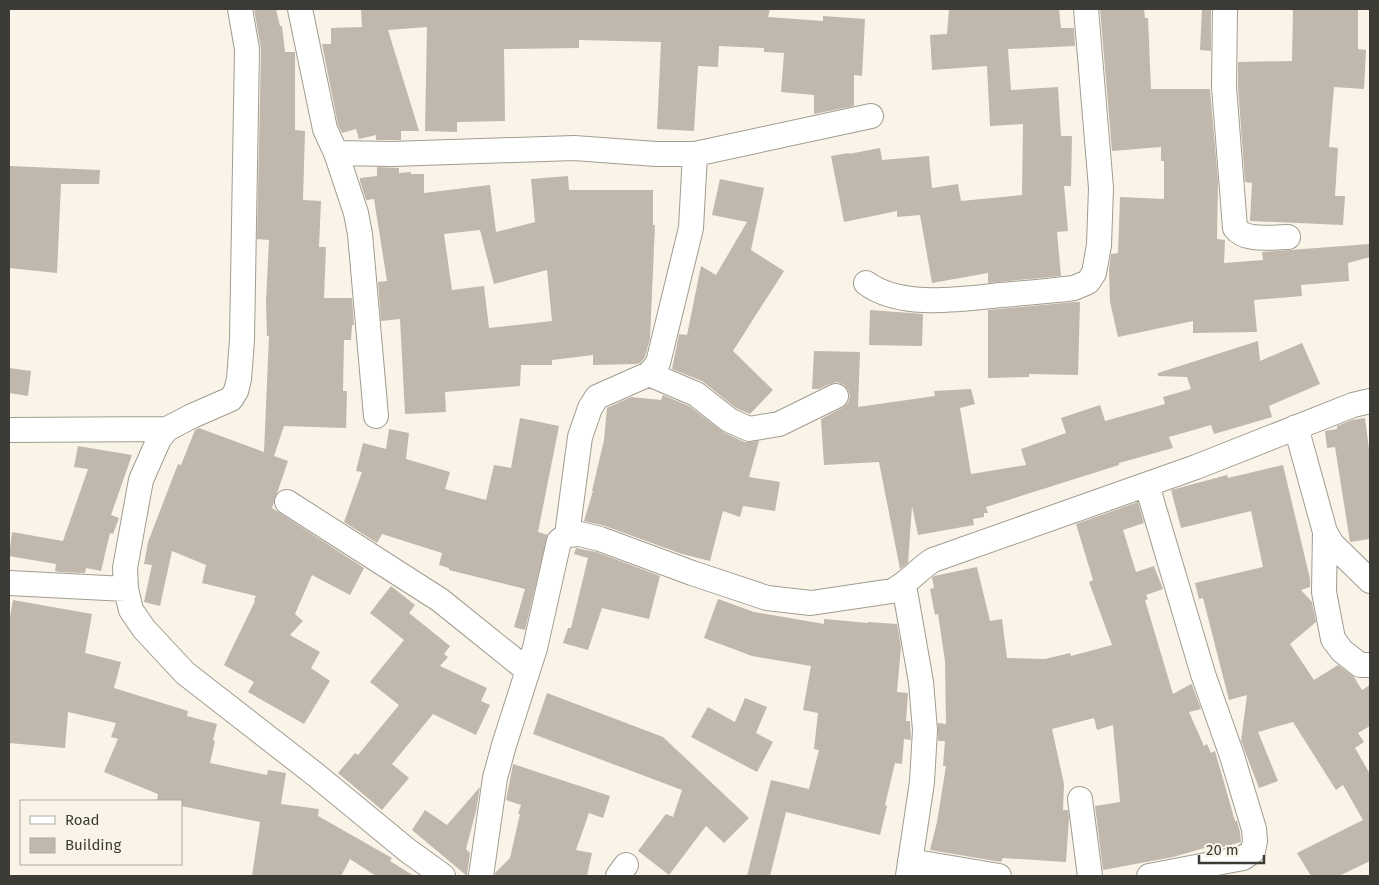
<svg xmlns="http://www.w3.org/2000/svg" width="1379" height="885" viewBox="0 0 1379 885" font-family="'Fira Sans',sans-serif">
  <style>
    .building { fill: #c0b7ad; fill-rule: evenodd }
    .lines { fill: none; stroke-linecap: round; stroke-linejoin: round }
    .street-casing { stroke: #a09c90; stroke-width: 26 }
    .street { stroke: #fff; stroke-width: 24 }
  </style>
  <rect width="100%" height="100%" fill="#f9f4e7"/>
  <!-- building -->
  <path class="building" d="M 254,9 L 276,9 L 280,26 L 282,26 L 285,52 L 295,52 L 295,130 L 305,131 L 303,200 L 321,201 L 319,247 L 326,247 L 324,298 L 352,298 L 354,325 L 352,325 L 351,340 L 344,340 L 343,391 L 347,391 L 346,428 L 284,426 L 274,456 L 288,461 L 272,508 L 364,568 L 350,595 L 312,575 L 295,614 L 303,621 L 290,635 L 320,652 L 311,668 L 330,681 L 304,724 L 248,692 L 254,682 L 224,665 L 255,601 L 254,600 L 256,596 L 202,583 L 206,565 L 172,551 L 160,606 L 144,602 L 152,565 L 144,564 L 148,542 L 178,464 L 181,465 L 195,430 L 199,428 L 264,452 L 269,336 L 267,336 L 266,302 L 269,240 L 257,239 L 261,49 Z
    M 361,9 L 770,9 L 768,17 L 823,21 L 823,16 L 865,19 L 862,76 L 854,75 L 854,106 L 814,114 L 814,95 L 781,92 L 784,53 L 764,52 L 764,48 L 719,46 L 718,67 L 698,66 L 694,131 L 657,129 L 661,42 L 579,40 L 579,48 L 504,49 L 505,121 L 457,122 L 457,132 L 425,131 L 427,27 L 388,30 L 419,131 L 401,131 L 401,140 L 376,140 L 376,135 L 359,139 L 356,129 L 342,133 L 338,125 L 322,44 L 331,44 L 331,28 L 362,27 Z
    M 949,9 L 1059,9 L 1061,28 L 1074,28 L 1075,46 L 1008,49 L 1011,90 L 1058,87 L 1061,136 L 1072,136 L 1071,186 L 1064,186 L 1068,231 L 1057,232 L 1061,276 L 988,283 L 988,273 L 932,283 L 920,215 L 897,217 L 897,211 L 844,222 L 831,156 L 849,153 L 849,154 L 880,148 L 882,160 L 929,156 L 932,188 L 958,184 L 961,201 L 1022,195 L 1023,124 L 990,126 L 987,66 L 932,70 L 930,35 L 947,34 Z
    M 1100,9 L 1144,9 L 1145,18 L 1148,18 L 1151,89 L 1210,89 L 1218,181 L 1217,239 L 1225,240 L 1224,263 L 1263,260 L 1262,252 L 1370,244 L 1370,257 L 1348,263 L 1349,281 L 1301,285 L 1302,296 L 1254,300 L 1257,332 L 1193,333 L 1193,321 L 1118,337 L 1110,302 L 1109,270 L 1111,254 L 1118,253 L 1120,197 L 1164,199 L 1164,161 L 1161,161 L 1161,147 L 1112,151 Z
    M 1202,9 L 1211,10 L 1211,51 L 1200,50 Z
    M 1293,9 L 1358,9 L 1358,49 L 1366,50 L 1364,89 L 1334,87 L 1329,147 L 1338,148 L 1335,196 L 1345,196 L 1343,225 L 1250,221 L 1252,183 L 1245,182 L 1238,87 L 1238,62 L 1292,61 Z
    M 9,166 L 100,170 L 99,184 L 61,184 L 57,273 L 9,268 Z
    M 377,167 L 399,168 L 399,173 L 411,172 L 411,174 L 424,174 L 424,193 L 490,185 L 496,232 L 535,222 L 531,179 L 568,176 L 569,190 L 653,190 L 653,225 L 655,225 L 650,339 L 645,357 L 640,363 L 636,364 L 593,365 L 593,355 L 552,360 L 552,365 L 521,365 L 520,386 L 445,392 L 446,412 L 405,414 L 400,319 L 381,321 L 378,282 L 387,281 L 374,199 L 366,200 L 360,181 L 360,178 L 377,176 ZM 480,230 L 494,284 L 547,270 L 552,321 L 489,328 L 484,286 L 452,290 L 444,234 Z
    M 720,179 L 764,188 L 751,250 L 784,271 L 733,351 L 773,390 L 750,414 L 736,408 L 702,381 L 672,369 L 679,334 L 687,335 L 701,266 L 716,275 L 747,222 L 712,215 Z
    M 1074,302 L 1080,302 L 1078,375 L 1029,374 L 1029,377 L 988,378 L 988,310 Z
    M 870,310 L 923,314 L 922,346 L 869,345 Z
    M 1258,341 L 1260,361 L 1302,343 L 1320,384 L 1269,406 L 1272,417 L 1214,434 L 1211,425 L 1169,437 L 1173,448 L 1119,463 L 1119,465 L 986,507 L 988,513 L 984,513 L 984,517 L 973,519 L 974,525 L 918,535 L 912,506 L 908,563 L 900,569 L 879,462 L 824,465 L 821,419 L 842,408 L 848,403 L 850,396 L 848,390 L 844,385 L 837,382 L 830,384 L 819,389 L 812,389 L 814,351 L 860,352 L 858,407 L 935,396 L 934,391 L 971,389 L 975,404 L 960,408 L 971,474 L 1026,465 L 1021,449 L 1066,433 L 1061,418 L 1100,405 L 1105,421 L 1165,404 L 1163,397 L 1191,389 L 1187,377 L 1158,376 L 1158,373 Z
    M 9,368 L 31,371 L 28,396 L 9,393 Z
    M 663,395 L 689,406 L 723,432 L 744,442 L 759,441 L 749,477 L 780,482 L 775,511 L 743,506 L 740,517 L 723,511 L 710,561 L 682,554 L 605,526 L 584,521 L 593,491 L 592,491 L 604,440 L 607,408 L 631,397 L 661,400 Z
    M 520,418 L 559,426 L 538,532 L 548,535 L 525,630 L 514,627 L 525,589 L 449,570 L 449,568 L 439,565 L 442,553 L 382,534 L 377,543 L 344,522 L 362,472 L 356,471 L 363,443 L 386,449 L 389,429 L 409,433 L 406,459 L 450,472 L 445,489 L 486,500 L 494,465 L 511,468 Z
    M 1365,418 L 1370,457 L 1370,539 L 1350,542 L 1335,447 L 1327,448 L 1325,431 L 1337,429 L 1337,426 L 1352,420 Z
    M 78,446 L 132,455 L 111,515 L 119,518 L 113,534 L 110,533 L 101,571 L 86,568 L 85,573 L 59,572 L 55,571 L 56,564 L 9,556 L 12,532 L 63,541 L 88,469 L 74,467 Z
    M 1283,465 L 1310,579 L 1310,587 L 1301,590 L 1312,602 L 1316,622 L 1290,644 L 1314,680 L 1338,665 L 1354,677 L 1362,690 L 1370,685 L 1370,726 L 1358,733 L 1364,742 L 1355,748 L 1370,774 L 1370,861 L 1339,876 L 1311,876 L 1297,853 L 1363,820 L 1343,785 L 1336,790 L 1293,722 L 1258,732 L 1278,781 L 1259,788 L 1241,741 L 1247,695 L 1229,700 L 1203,598 L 1199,599 L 1195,583 L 1263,567 L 1251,511 L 1181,528 L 1171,490 L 1227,475 L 1228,478 Z
    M 1138,502 L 1144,523 L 1123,530 L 1136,572 L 1154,566 L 1163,589 L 1146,595 L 1148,599 L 1145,600 L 1173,694 L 1191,684 L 1192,685 L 1201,709 L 1189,712 L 1204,746 L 1207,744 L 1211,753 L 1215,751 L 1235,821 L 1237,821 L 1240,832 L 1241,842 L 1216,849 L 1215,845 L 1173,857 L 1103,870 L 1095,806 L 1120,802 L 1113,725 L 1097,730 L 1094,718 L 1052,729 L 1064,784 L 1063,810 L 1068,810 L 1069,818 L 1066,862 L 1003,858 L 1001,862 L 930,850 L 937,822 L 946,766 L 943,766 L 945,741 L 938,741 L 938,723 L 946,724 L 945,661 L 938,614 L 935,615 L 930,589 L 934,588 L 932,578 L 934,576 L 977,567 L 990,621 L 1002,619 L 1007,658 L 1045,659 L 1070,653 L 1071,656 L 1112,645 L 1089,582 L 1093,580 L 1076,524 Z
    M 576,548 L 596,552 L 660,576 L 649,619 L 602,608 L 588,650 L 563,643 L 568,628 L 571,628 L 588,558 L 574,554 Z
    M 391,586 L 415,605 L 409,613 L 450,646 L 444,654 L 448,657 L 440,666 L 487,688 L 481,701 L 490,705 L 476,735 L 433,714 L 392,764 L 409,778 L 382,810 L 338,773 L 355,753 L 358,755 L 399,705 L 370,682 L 404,640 L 370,613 Z
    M 718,599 L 754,612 L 824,624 L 824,619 L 868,623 L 868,622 L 897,624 L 901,647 L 897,692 L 908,693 L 906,721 L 910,721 L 911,740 L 904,739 L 902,764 L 895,763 L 885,805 L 887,806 L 880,835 L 786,812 L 770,876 L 747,876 L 771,780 L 809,789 L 819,750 L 814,749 L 818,713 L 803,710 L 811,666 L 752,656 L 704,638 Z
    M 13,600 L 92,614 L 85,653 L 121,662 L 114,688 L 188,711 L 187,716 L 217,724 L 213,740 L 215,741 L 210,763 L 267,775 L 268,770 L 286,773 L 281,804 L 319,809 L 318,816 L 392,858 L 390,861 L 414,876 L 376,876 L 350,859 L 341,876 L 252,876 L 260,822 L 181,806 L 181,801 L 157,801 L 158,794 L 104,772 L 118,739 L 111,737 L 116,723 L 68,712 L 65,748 L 9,743 L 9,622 Z
    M 547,693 L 663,737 L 749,818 L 724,843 L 706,826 L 669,875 L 638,851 L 666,814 L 673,817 L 682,790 L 533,734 Z
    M 745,698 L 767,707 L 756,733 L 773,742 L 757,772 L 691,737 L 708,707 L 735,722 Z
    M 513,764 L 610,796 L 603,818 L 589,813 L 576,850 L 592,853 L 587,876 L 495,876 L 495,873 L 510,858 L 520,814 L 518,814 L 521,805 L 506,800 Z
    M 480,787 L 476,811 L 466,849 L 470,853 L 467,876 L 412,830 L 425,810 L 447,825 Z"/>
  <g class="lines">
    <!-- street casing -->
    <g class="street-casing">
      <path id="street" d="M 240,9 L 247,49 L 242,340 L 239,379 L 236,391 L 231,399 L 192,416 L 167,429 L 159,439 L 141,480 L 125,568 L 126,589 L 131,610 L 144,629 L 185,673 L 316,775 L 407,850 L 443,876
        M 300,9 L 325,129 L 336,153 L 392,154 L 574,148 L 656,154 L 695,154 L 871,116
        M 1225,9 L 1224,87 L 1235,228 C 1246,242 1271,237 1288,237
        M 336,153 L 356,213 L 360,234 L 376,416
        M 866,283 C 901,309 961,299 1001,295 C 1026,293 1050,291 1074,288 L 1088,282 L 1094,273 L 1099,245 L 1101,188 L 1086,9
        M 649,374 L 696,394 L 729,420 L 749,429 L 779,424 L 836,396
        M 1296,427 L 1325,532 L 1332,544 L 1370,581
        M 9,430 L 167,429
        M 1147,485 L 1203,674 L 1232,756 L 1254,829 L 1255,841 L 1253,851 L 1243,858 L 1149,876
        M 287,502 L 440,600 L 527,670
        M 1325,532 L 1324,592 L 1333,639 L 1342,651 L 1360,665 L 1370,665
        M 567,535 L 580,437 L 590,408 L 597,397 L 649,374 L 658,363 L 691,228 L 695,154
        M 9,583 L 126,589
        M 904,585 L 921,682 L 925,730 L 922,782 L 908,876
        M 1080,799 L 1090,876
        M 910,861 L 999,876
        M 481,876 L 495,778 L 504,745 L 535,648 L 559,541 L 567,535 L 580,534 L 600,539 L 692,573 L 767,598 L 811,603 L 892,591 C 909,583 917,570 933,560 L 1196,467 L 1353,405 L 1370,401
        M 618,876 L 626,865"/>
    </g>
    <!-- street -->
    <use href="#street" class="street"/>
  </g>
  <!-- border -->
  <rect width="1379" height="885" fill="none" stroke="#3d3b36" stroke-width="20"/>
  <!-- legend -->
  <rect x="20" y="800" width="162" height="65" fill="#f9f4e7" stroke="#aeaaa0"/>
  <rect x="30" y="816" width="25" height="8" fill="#ffffff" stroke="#aeaaa0"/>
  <text x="65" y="825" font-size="15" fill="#3d3b36">Road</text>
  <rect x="30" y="838" width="25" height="15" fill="#c0b7ad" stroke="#aeaaa0"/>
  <text x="65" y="850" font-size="15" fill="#3d3b36">Building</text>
  <!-- scale -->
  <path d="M1199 855v8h65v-8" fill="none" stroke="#3d3b36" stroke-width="2.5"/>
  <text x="1206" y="855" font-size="15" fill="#3d3b36" stroke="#f9f4e7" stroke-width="4" paint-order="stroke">20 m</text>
</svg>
